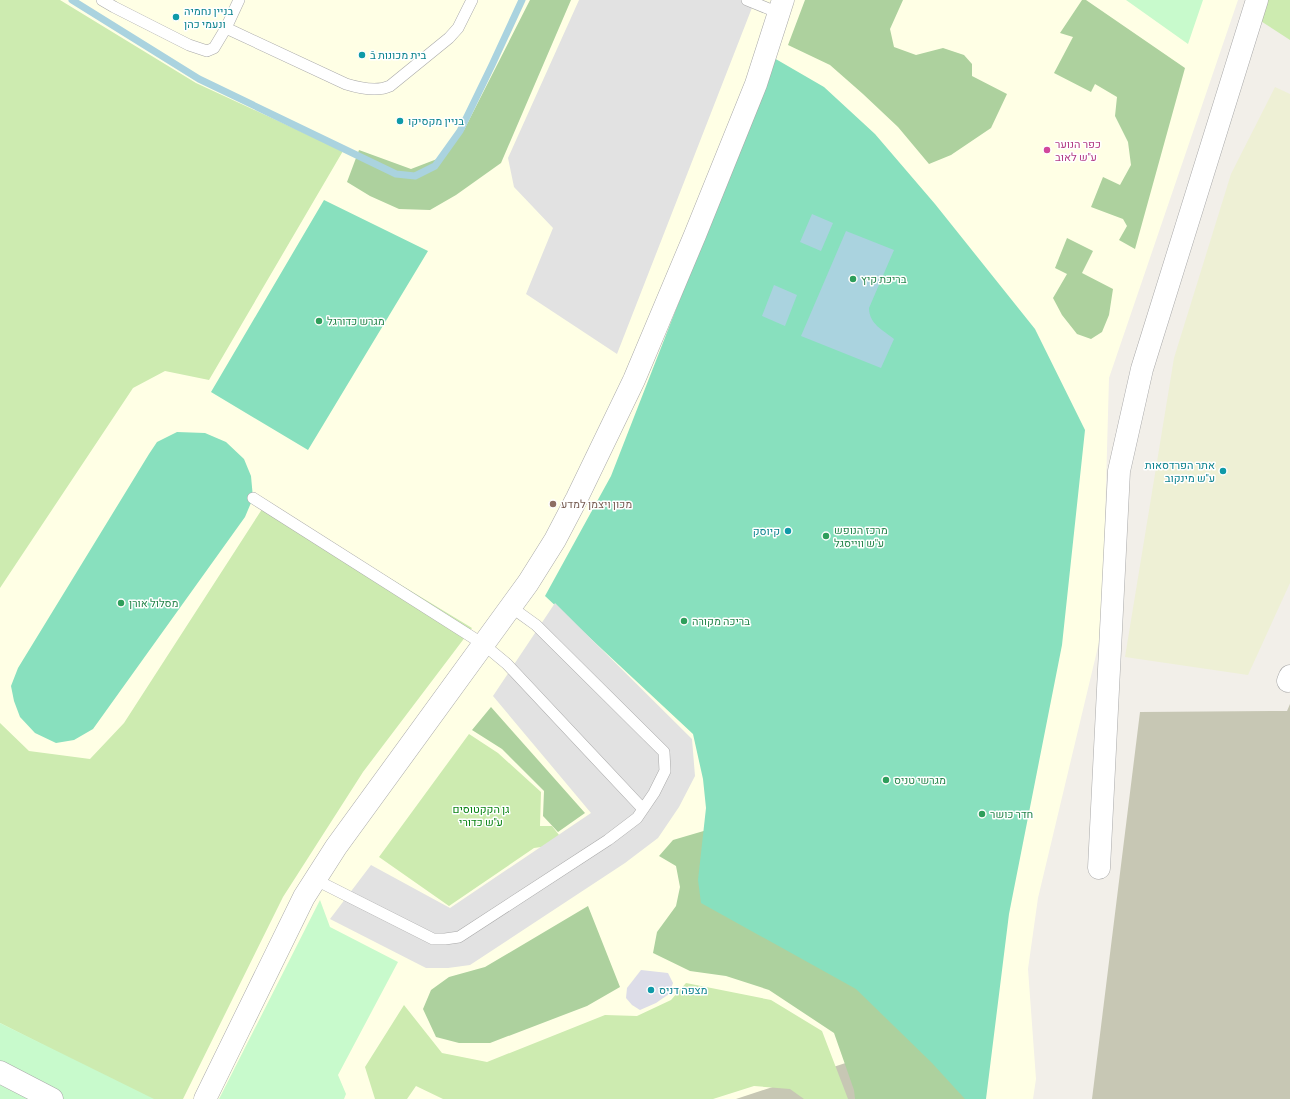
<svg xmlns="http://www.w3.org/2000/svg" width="1290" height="1099" viewBox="0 0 1290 1099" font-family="Barlow,Heebo,sans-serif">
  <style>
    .education { fill: #ffffe5 }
    .construction { fill: #c7c7b4 }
    .farmland { fill: #eef0d5 }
    .grass { fill: #cdebb0 }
    .forest { fill: #add19e }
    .park { fill: #c8facc }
    .pitch { fill: #88e0be }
    .parking { fill: #e2e2e2 }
    .plaza { fill: #dddde8 }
    .water { fill: #aad3df }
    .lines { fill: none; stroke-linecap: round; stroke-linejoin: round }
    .stream { stroke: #aad3df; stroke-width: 7 }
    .lane-casing { stroke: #a9a9a9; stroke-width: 12 }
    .street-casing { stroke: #a9a9a9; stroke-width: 23 }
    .lane { stroke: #fff; stroke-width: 11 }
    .street { stroke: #fff; stroke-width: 22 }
    .culture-dot { fill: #0f9aa8; stroke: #fff; stroke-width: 1.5 }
    .hotel-dot { fill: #d1479c; stroke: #fff; stroke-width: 1.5 }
    .leisure-dot { fill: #2e9e5b; stroke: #fff; stroke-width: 1.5 }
    .education-dot { fill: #8d6e63; stroke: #fff; stroke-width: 1.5 }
    .labels { text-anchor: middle; stroke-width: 3; stroke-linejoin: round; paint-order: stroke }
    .culture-label { font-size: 11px; fill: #0d838f; stroke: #fff; text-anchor: start }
    .hotel-label { font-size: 11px; fill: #b23c85; stroke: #fff; text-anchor: start }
    .leisure-label { font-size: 11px; fill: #27864d; stroke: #fff; text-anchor: start }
    .education-label { font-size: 11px; fill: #785e54; stroke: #fff; text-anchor: start }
    .park-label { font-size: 11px; fill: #0c8416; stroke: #fff }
  </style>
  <rect width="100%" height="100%" fill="#f2efe9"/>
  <!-- education -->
  <path class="education" d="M 0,0 L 1238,0 L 1109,378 L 1102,630 L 1038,898 L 1028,969 L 1036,1079 L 1033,1099 L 0,1099 Z"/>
  <!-- construction -->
  <path class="construction" d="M 1290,704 L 1290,1099 L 1092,1099 L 1140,712 L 1287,711 Z
    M 882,1051 L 925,1099 L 736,1099 Z"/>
  <!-- farmland -->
  <path class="farmland" d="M 1275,87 L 1290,94 L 1290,583 L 1248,675 L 1125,657 L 1174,358 L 1231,174 Z"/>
  <!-- grass -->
  <path class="grass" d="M 0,0 L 60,0 L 196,83 L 343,151 L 209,380 L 165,371 L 133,388 L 0,588 Z
    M 1262,0 L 1290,0 L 1290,40 L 1256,18 Z
    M 266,503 L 472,628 L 363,772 L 283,897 L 183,1099 L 150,1099 L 0,1023 L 0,723 L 29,751 L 90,759 L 124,723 Z
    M 469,734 L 498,753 L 541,792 L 540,826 L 552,826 L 559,835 L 555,845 L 534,848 L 449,906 L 379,857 Z
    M 686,983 L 771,1000 L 822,1031 L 848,1099 L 804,1099 L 790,1089 L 754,1086 L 713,1099 L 443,1099 L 416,1086 L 407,1099 L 375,1099 L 365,1067 L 404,1005 L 442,1053 L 487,1062 L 605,1015 L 637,1016 L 671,1000 Z"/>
  <!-- forest -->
  <path class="forest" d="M 530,0 L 571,0 L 501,163 L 456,195 L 430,210 L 399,209 L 370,196 L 347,182 L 359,150 L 411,169 L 437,159 L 464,130 Z
    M 805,0 L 903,0 L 890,29 L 894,47 L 916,55 L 943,48 L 964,55 L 972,64 L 972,76 L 1007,94 L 991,128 L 951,155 L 929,164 L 898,127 L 863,94 L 830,65 L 788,45 Z
    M 1082,0 L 1086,0 L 1185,68 L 1135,249 L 1119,240 L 1127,226 L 1123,219 L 1091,207 L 1103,177 L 1120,185 L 1131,165 L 1128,142 L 1115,116 L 1117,97 L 1095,84 L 1091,92 L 1054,73 L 1073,37 L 1060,33 Z
    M 1067,238 L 1093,251 L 1082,273 L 1113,289 L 1109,315 L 1102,332 L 1091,339 L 1077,334 L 1062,315 L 1053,298 L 1067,274 L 1055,268 Z
    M 491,707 L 585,813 L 558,832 L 543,816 L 544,791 L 502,749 L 472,730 Z
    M 707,830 L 867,989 L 969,1099 L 855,1099 L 854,1090 L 834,1033 L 769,990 L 726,976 L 690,971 L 653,953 L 657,932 L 676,906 L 680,887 L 676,866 L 659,856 L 673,840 Z
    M 588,906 L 620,987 L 587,1006 L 490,1043 L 459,1043 L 436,1037 L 423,1009 L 431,990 L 449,977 L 485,967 Z"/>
  <!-- park -->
  <path class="park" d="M 1126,0 L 1203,0 L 1188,44 Z
    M 320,900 L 330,927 L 398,962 L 338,1075 L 346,1094 L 344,1099 L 219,1099 Z
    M 0,1023 L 154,1099 L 0,1099 Z"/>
  <!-- pitch -->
  <path class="pitch" d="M 774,58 L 824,87 L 875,134 L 935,204 L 1035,329 L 1085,430 L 1062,645 L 1009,914 L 986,1099 L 965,1099 L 932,1063 L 856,989 L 701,903 L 698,880 L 706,808 L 703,779 L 693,734 L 545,596 L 611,476 Z
    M 324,200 L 428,251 L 308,450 L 211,392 Z
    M 177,432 L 205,433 L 226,442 L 244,459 L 251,476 L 253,498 L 245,517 L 93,729 L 74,740 L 56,743 L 35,733 L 20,717 L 14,701 L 11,686 L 18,668 L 149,454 L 157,442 Z"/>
  <!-- parking -->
  <path class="parking" d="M 579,0 L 755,0 L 617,354 L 526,294 L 553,228 L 514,187 L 508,158 Z
    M 555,603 L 692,739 L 695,776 L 679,807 L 658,838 L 625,863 L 470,965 L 448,968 L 426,968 L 330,919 L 371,865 L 450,908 L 591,813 L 493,696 Z"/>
  <!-- plaza -->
  <path class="plaza" d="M 641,970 L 668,973 L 673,983 L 669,994 L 656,1003 L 640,1010 L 632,1005 L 626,998 L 627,988 Z"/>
  <!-- water -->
  <path class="water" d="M 812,214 L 833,223 L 821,251 L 800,242 Z
    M 846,231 L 894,250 L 869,308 C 869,324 883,330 894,339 L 881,368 L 801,336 Z
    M 774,285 L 797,295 L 785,326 L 762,316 Z"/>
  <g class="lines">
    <!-- stream -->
    <path class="stream" d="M 72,0 L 199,79 L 396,174 L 415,176 L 435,166 L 460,131 L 492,65 L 522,0"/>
    <!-- lane casing -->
    <g class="lane-casing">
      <path id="lane" d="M 102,0 L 114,7 L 189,45 L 207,51 L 214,48 L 226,28 L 346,84 C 359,88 377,92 390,86 L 449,38 L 458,28 L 472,0
        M 747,0 L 779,13
        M 226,28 L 239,0
        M 253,498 L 483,644 L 507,664 L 643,809
        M 316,880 L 433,939 L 445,939 L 459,937 L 608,840 L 637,818 L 654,793 L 665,771 L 664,752 L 536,625 L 511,607"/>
    </g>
    <!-- street casing -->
    <g class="street-casing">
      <path id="street" d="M 1288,681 L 1290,676
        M 1099,868 L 1119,471 L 1142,369 L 1257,0
        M 0,1072 L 52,1099
        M 205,1099 L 304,897 L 336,847 L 528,583 L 555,540 L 577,498 L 634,380 L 695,235 L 756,84 L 783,0"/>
    </g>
    <!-- lane -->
    <use href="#lane" class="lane"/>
    <!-- street -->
    <use href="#street" class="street"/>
  </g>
  <!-- markers -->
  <g class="culture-dot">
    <circle cx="176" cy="17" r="4"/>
    <circle cx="362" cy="55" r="4"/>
    <circle cx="400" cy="121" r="4"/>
    <circle cx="1223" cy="471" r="4"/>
    <circle cx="788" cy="531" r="4"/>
    <circle cx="651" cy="990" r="4"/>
  </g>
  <circle class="hotel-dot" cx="1047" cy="150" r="4"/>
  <g class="leisure-dot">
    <circle cx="853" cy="279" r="4"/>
    <circle cx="319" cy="321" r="4"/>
    <circle cx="826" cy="536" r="4"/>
    <circle cx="121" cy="603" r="4"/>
    <circle cx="684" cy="621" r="4"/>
    <circle cx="886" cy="780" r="4"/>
    <circle cx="982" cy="814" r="4"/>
  </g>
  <circle class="education-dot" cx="553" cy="504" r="4"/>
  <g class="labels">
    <!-- culture labels -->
    <g class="culture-label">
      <text x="184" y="15">בניין נחמיה<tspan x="184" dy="13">ונעמי כהן</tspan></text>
      <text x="370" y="59">בית מכונות בֿ</text>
      <text x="408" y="125">בניין מקסיקו</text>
      <text x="1215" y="469" text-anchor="end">אתר הפרדסאות<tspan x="1215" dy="13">ע"ש מינקוב</tspan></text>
      <text x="780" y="535" text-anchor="end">קיוסק</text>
      <text x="659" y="994">מצפה דניס</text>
    </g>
    <!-- hotel labels -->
    <g class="hotel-label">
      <text x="1055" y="148">כפר הנוער<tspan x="1055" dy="13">ע"ש לאוב</tspan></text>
    </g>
    <!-- leisure labels -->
    <g class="leisure-label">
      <text x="861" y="283">בריכת קיץ</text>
      <text x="327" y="325">מגרש כדורגל</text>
      <text x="834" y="534">מרכז הנופש<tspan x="834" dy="13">ע"ש ווייסגל</tspan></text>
      <text x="129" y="607">מסלול אורן</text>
      <text x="692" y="625">בריכה מקורה</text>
      <text x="894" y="784">מגרשי טניס</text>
      <text x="990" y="818">חדר כושר</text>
    </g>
    <!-- education labels -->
    <g class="education-label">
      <text x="561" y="508">מכון ויצמן למדע</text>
    </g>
    <!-- park labels -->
    <g class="park-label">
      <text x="481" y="813">גן הקקטוסים<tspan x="481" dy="13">ע"ש כדורי</tspan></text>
    </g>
  </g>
</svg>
